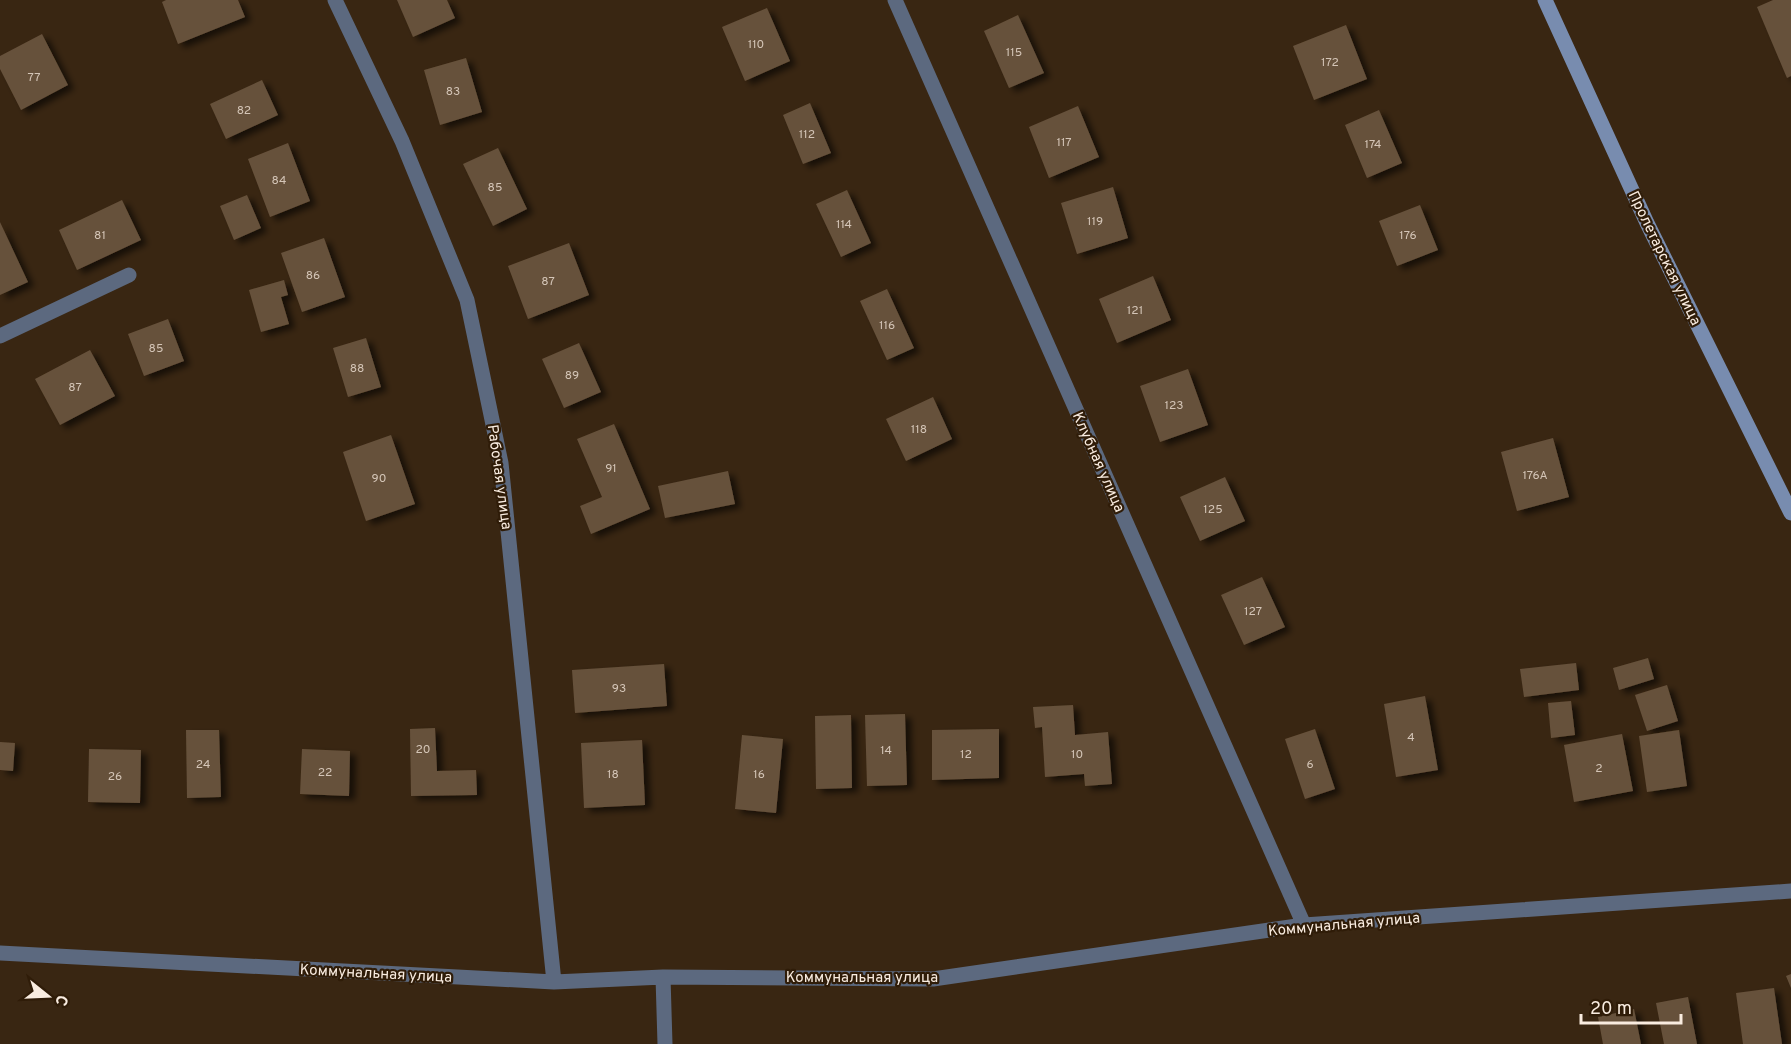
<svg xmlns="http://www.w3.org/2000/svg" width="1791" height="1044" viewBox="0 0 1791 1044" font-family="Overpass,sans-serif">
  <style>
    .building { fill: #66513b; filter: url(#shadow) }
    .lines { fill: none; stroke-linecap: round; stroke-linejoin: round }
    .street { stroke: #5c697f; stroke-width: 15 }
    .secondary { stroke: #788caf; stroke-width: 15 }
    .labels { text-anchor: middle; stroke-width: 4.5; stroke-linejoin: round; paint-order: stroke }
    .number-label { font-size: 12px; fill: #d4c5b7 }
    .street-label { font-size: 15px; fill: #f9ece0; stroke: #2f1c08 }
  </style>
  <defs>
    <filter id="shadow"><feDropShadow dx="6" dy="4" stdDeviation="3" flood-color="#0009"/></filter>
  </defs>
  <rect width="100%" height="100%" fill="#392612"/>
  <!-- building -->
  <path class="building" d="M 166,0 L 238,0 L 245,17 L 178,44 L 162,2 Z
    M 397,0 L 447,0 L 455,18 L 413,37 Z
    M 1773,0 L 1791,0 L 1791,76 L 1787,78 L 1757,7 Z
    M 767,8 L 790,61 L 745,81 L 722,27 Z
    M 1018,15 L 1044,73 L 1009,88 L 984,31 Z
    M 1346,25 L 1367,79 L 1314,100 L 1293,46 Z
    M 42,34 L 68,85 L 21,110 L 0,69 L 0,56 Z
    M 466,58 L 482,112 L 440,125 L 424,70 Z
    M 262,80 L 278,115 L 226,139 L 210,104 Z
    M 810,103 L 831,153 L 803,164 L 783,115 Z
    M 1078,106 L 1099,157 L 1049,178 L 1029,127 Z
    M 1379,110 L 1402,163 L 1367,178 L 1345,125 Z
    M 288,143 L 310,201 L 270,217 L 248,159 Z
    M 498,148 L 527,209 L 493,226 L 463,164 Z
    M 1113,187 L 1128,238 L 1077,254 L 1061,203 Z
    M 847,190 L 871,243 L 841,257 L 816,204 Z
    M 247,195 L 261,228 L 234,240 L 220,206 Z
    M 122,200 L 141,240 L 77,270 L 59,230 Z
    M 1420,205 L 1438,250 L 1397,266 L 1379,221 Z
    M 0,222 L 28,282 L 0,295 Z
    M 324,238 L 345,297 L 302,312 L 281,253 Z
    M 569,243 L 589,295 L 528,319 L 508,266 Z
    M 1153,276 L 1171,320 L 1117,343 L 1099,299 Z
    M 284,280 L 288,295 L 281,297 L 289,324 L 261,332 L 249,290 Z
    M 887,289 L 914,348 L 887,360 L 860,301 Z
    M 168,319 L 184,361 L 144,376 L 128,334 Z
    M 366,338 L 381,387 L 348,397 L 333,348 Z
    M 579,343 L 601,392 L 564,408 L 542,359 Z
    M 90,350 L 115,396 L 60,425 L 35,379 Z
    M 1188,369 L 1208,425 L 1160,442 L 1140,386 Z
    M 933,397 L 952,439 L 906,461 L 886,419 Z
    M 614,424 L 650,509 L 591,534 L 580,506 L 602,497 L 577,439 Z
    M 391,435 L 415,504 L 366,521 L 343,452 Z
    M 1553,438 L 1569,497 L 1517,511 L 1501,452 Z
    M 728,471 L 735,504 L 665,518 L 658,486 Z
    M 1225,477 L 1245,521 L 1200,541 L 1180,497 Z
    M 1262,577 L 1285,627 L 1244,645 L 1221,595 Z
    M 1648,658 L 1654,679 L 1619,690 L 1613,668 Z
    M 1576,663 L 1579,690 L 1524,697 L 1520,669 Z
    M 664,664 L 667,706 L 575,713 L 572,670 Z
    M 1667,685 L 1678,721 L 1647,731 L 1635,695 Z
    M 1425,696 L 1438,770 L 1396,777 L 1384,704 Z
    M 1571,701 L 1575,735 L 1551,738 L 1548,703 Z
    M 1073,705 L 1075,735 L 1108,732 L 1112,784 L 1085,786 L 1084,774 L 1045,777 L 1042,727 L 1035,728 L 1033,707 Z
    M 905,714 L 907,785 L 867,786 L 865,715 Z
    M 851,715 L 852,788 L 816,789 L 815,716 Z
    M 435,728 L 437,771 L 476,770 L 477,795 L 411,796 L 410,729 Z
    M 999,729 L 999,778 L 932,780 L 932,730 Z
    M 1315,729 L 1335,789 L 1305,799 L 1285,739 Z
    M 186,730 L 219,730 L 221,797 L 187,798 Z
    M 1679,730 L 1687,786 L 1647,792 L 1639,736 Z
    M 1622,734 L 1633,791 L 1574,802 L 1564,745 Z
    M 742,735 L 783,739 L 776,813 L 735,809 Z
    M 642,740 L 645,805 L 584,808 L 581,743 Z
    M 0,742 L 15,743 L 13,771 L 0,770 Z
    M 89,749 L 141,750 L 140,803 L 88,802 Z
    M 302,749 L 350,751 L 349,796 L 300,794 Z
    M 1791,974 L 1791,988 L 1786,976 Z
    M 1774,988 L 1782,1044 L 1743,1044 L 1736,993 Z
    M 1688,997 L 1697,1044 L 1664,1044 L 1656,1003 Z
    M 1634,1009 L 1641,1044 L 1603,1044 L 1598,1017 Z"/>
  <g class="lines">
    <!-- street -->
    <path class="street" d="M 335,0 L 402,141 L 467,300 L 501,463 L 554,982
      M 895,0 L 1304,925
      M 0,336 L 129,275
      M 0,953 L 554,982 L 663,977 L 933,979 L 1304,925 L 1791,891
      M 663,977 L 665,1044"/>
    <!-- secondary -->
    <path class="secondary" d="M 1545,0 L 1647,223 L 1791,513"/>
  </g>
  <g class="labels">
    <!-- number labels -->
    <g class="number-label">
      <text x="756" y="48">110</text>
      <text x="1014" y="56">115</text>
      <text x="1330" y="66">172</text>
      <text x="34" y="81">77</text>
      <text x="453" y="95">83</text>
      <text x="244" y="114">82</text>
      <text x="807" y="138">112</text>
      <text x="1064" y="146">117</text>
      <text x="1373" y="148">174</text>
      <text x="279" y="184">84</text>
      <text x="495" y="191">85</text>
      <text x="1095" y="225">119</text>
      <text x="844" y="228">114</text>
      <text x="100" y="239">81</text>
      <text x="1408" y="239">176</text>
      <text x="313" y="279">86</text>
      <text x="548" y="285">87</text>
      <text x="1135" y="314">121</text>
      <text x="887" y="329">116</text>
      <text x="156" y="352">85</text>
      <text x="357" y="372">88</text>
      <text x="572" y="379">89</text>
      <text x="75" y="391">87</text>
      <text x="1174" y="409">123</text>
      <text x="919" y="433">118</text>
      <text x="611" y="472">91</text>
      <text x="1535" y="479">176А</text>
      <text x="379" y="482">90</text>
      <text x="1213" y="513">125</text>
      <text x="1253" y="615">127</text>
      <text x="619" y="692">93</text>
      <text x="1411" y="741">4</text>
      <text x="423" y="753">20</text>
      <text x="886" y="754">14</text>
      <text x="966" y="758">12</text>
      <text x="1077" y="758">10</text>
      <text x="203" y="768">24</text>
      <text x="1310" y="768">6</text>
      <text x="1599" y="772">2</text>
      <text x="325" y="776">22</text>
      <text x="613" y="778">18</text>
      <text x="759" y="778">16</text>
      <text x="115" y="780">26</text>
    </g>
    <!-- street labels -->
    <g class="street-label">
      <text transform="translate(1665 258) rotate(64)" y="5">Пролетарская улица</text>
      <text transform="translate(1099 462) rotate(66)" y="5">Клубная улица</text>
      <text transform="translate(500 477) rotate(82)" y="5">Рабочая улица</text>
      <text transform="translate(1344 924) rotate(-5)" y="5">Коммунальная улица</text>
      <text transform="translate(376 973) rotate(3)" y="5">Коммунальная улица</text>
      <text x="862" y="982">Коммунальная улица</text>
    </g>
  </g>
  <!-- north arrow -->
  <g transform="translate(48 996) rotate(108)" stroke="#2f1c08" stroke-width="4.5" paint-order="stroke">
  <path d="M0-4.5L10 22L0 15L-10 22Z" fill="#f9ece0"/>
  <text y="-9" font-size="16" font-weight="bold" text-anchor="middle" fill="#f9ece0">С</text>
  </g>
  <!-- scale -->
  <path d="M1581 1014v9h100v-9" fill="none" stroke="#f9ece0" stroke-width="3"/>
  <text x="1590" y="1014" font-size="18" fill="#f9ece0" stroke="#2f1c08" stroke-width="4.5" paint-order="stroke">20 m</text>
</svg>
